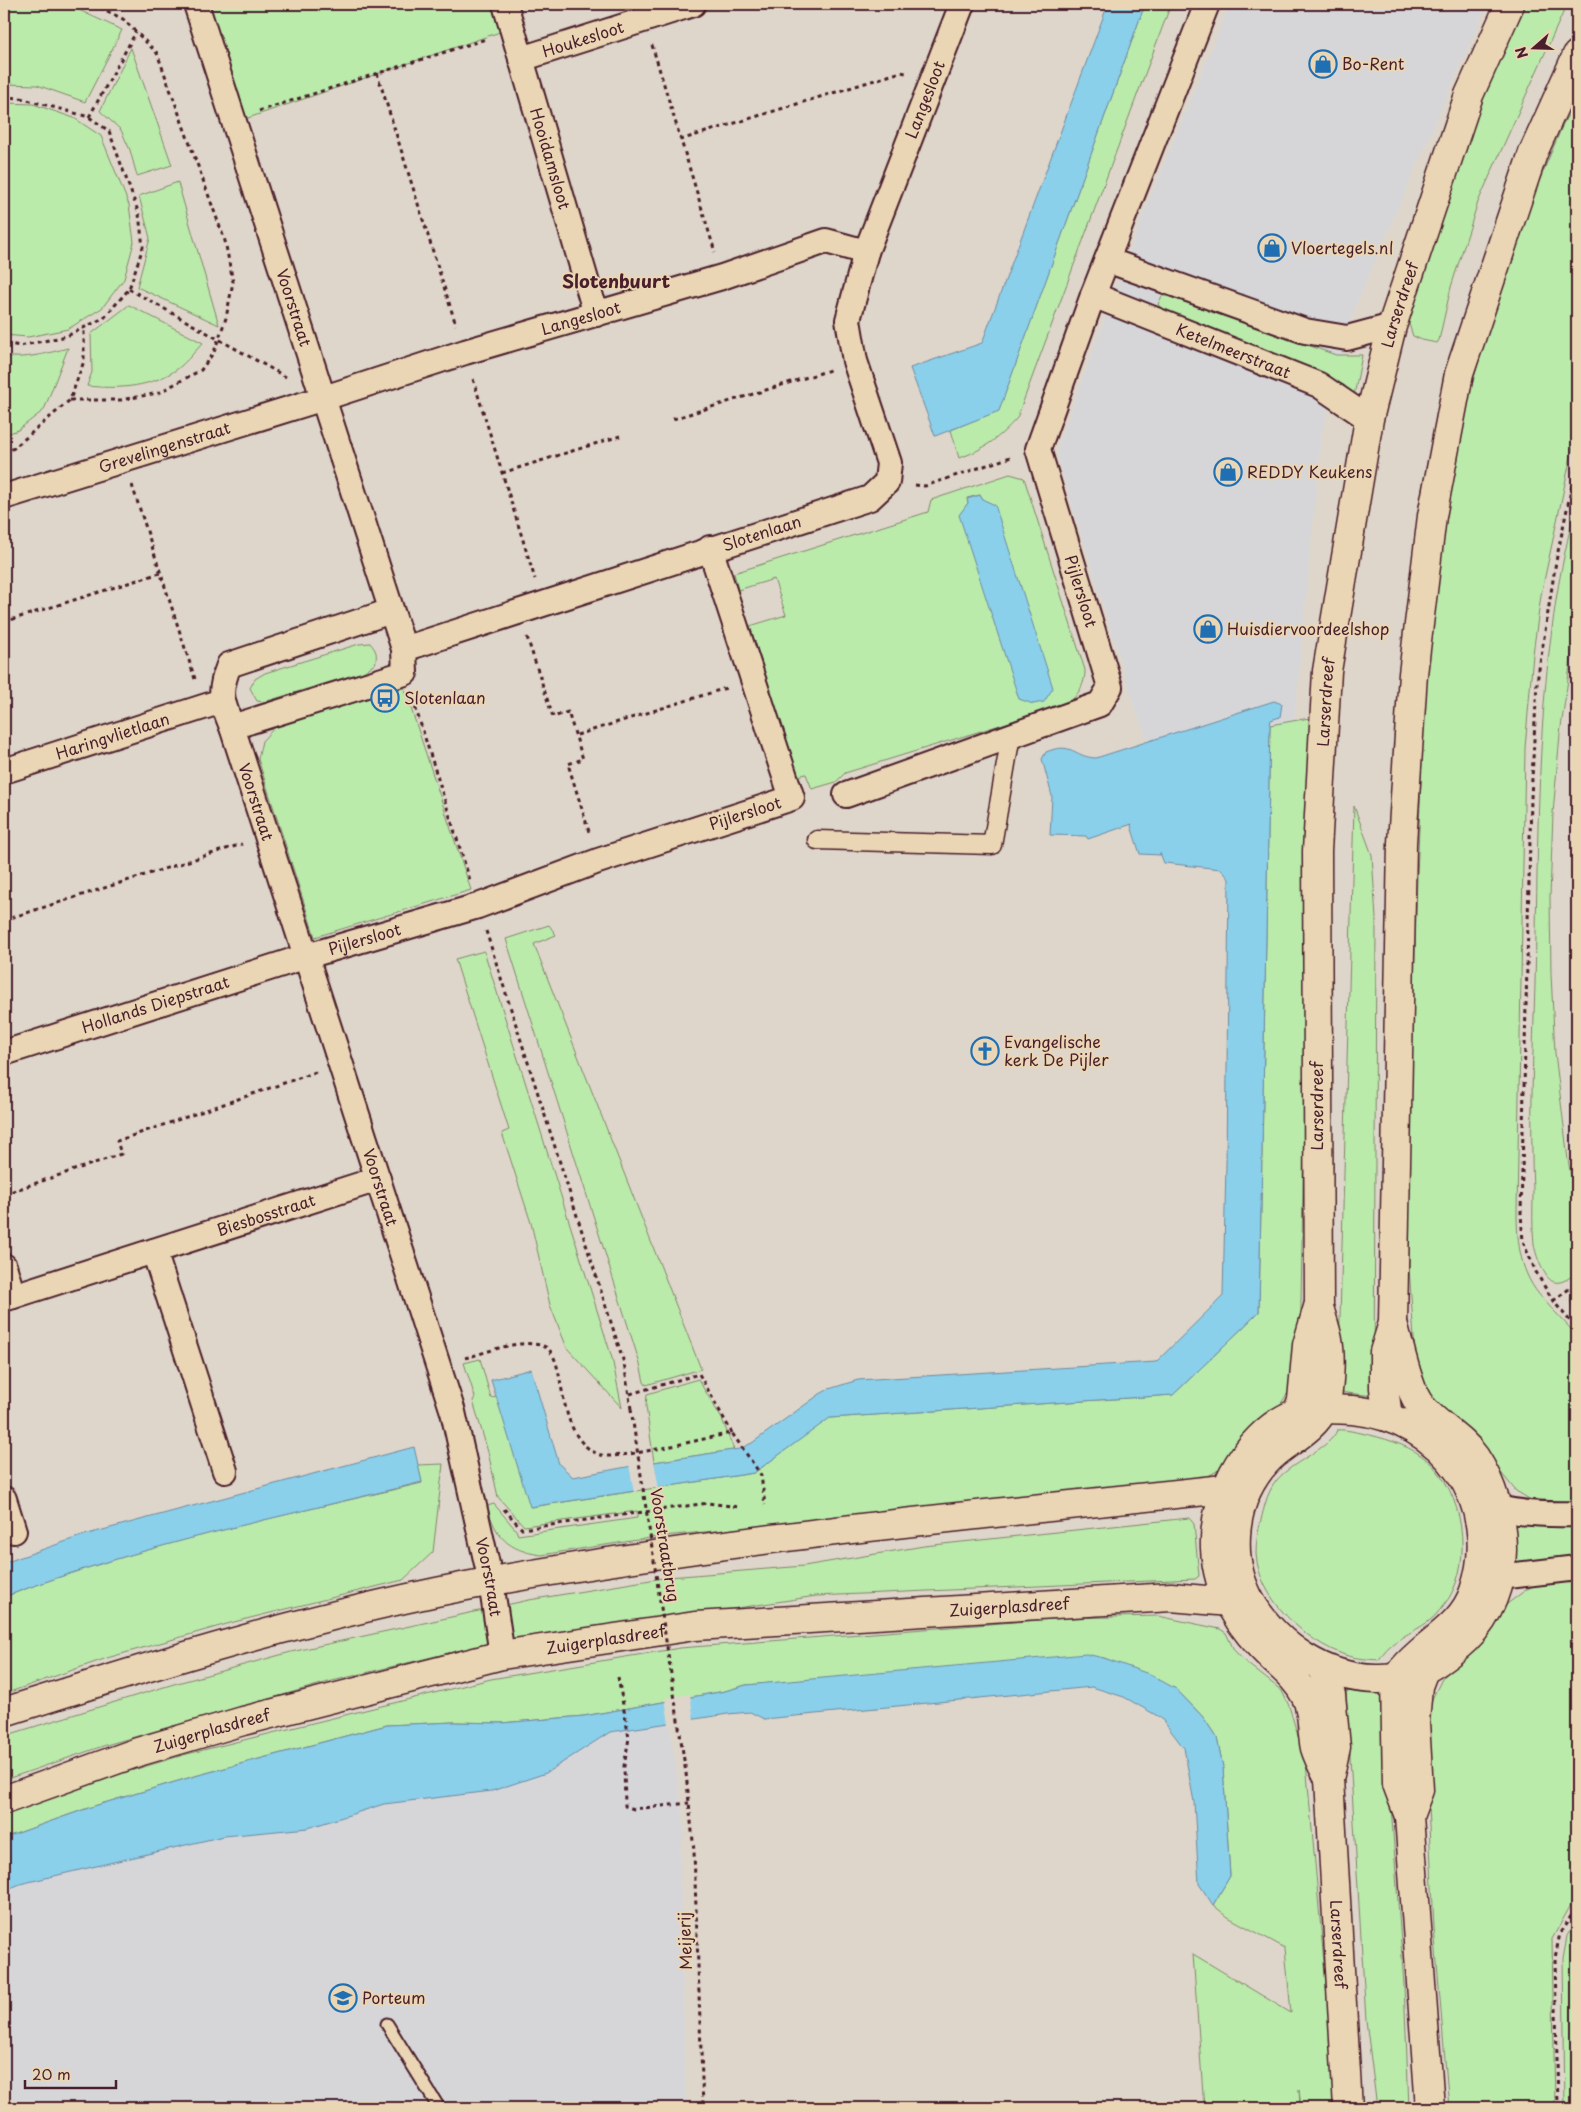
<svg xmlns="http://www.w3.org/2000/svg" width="1581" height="2112" viewBox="0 0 1581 2112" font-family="'Playpen Sans',sans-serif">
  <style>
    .built { fill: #d6d6d9 }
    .green { fill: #baebab; stroke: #82856b; fill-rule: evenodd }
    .water { fill: #8ad0eb; stroke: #70899e }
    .pier { fill: #ded6ca }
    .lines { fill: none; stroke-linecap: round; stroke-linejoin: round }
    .service-casing { stroke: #4a1f2b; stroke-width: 15 }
    .pedestrian-casing { stroke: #4a1f2b; stroke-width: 21 }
    .minor-casing { stroke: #4a1f2b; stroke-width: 28 }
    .secondary-casing { stroke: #4a1f2b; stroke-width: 31 }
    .path { stroke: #4a1f2b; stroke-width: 3; stroke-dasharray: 4 4; stroke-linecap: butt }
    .service { stroke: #ead6b4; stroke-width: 11 }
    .pedestrian { stroke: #ead6b4; stroke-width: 18 }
    .minor { stroke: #ead6b4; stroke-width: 24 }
    .secondary { stroke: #ead6b4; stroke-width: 28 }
    .path-bridge { stroke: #4a1f2b; stroke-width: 3; stroke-dasharray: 4 4; stroke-linecap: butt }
    .labels { text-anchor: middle; stroke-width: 4; stroke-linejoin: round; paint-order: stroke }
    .street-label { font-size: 16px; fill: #4a1f2b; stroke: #ead6b4 }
    .poi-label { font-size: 16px; fill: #4a1f2b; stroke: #ead6b4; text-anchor: start }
    .neighbourhood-label { font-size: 18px; font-weight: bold; fill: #4a1f2b; stroke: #ead6b4 }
  </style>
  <rect width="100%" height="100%" fill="#ded6ca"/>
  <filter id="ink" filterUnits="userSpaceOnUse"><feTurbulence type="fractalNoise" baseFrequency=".02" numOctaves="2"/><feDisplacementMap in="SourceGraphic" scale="10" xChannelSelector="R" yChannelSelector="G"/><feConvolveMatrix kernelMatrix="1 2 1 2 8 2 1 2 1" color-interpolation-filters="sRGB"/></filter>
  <g filter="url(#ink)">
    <!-- built -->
    <path class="built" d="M 1230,4 L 1487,4 L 1352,314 L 1321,437 L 1294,726 L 1154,758 L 1135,707 L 1057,456 L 1057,448 L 1146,207 Z
      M 1577,896 L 1577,1224 L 1571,1057 Z
      M 668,1712 L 685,1832 L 680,1851 L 686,2108 L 4,2108 L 4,1888 L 614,1729 Z"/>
    <!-- green -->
    <path class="green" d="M 4,4 L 66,4 L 122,30 L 85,102 L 37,85 L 4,84 Z
      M 209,4 L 491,4 L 500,32 L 245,119 Z
      M 1145,4 L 1171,4 L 1017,418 C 1000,437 984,450 959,458 L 951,430 L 999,410 Z
      M 1526,4 L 1567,4 L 1478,202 L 1451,287 L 1439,340 L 1437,343 L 1422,340 L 1413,336 L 1409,324 L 1419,266 L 1469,126 Z
      M 131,48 L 172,165 L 137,176 L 130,150 L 121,130 L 100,111 Z
      M 1577,100 L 1577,428 L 1541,595 L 1533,654 L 1525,748 L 1517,1211 C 1517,1243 1520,1274 1543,1299 C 1554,1312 1567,1323 1577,1337 L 1577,1506 L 1545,1505 L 1531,1500 L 1516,1491 L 1493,1463 L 1434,1402 L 1420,1377 L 1415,1352 L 1409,1268 L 1409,1169 L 1417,876 L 1425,687 L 1442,530 L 1463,415 L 1503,278 L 1532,198 L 1564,122 Z
      M 4,103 L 33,104 L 74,118 L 101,136 L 129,205 L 134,242 L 124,279 L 102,308 L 68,329 L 28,337 L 4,335 Z
      M 178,182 L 178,183 L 219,325 L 137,287 L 150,238 L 139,196 Z
      M 1162,296 L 1168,296 L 1336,355 L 1362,355 L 1354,396 L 1344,385 L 1162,311 L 1158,304 Z
      M 129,305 L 203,343 C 193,353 183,367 171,373 C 145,388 116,389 87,386 L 92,372 L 91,334 Z
      M 68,348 L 44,410 L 18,430 L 4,435 L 4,356 C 24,360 48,353 68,348 Z
      M 1010,474 L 1024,478 L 1085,670 C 1085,685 1079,693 1068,704 L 845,773 L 836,782 L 812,789 L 806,774 L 797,776 L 750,626 L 786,615 L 774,579 L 738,590 L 734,573 L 928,512 L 931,500 ZM 980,495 L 982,499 L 960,515 L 968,503 L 967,498 Z
      M 1577,497 L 1577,618 L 1560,734 L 1553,813 L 1550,897 L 1551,974 L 1555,1053 L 1568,1160 L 1572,1181 L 1577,1196 L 1577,1272 C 1567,1280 1555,1289 1546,1275 C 1540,1266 1536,1255 1534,1244 C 1532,1227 1533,1208 1533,1191 C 1530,1122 1533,1053 1535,984 C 1538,861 1536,736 1554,614 C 1559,575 1569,535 1577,497 Z
      M 370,643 C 376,650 378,654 375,664 L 363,672 L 264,702 L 257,701 L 250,688 L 255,679 L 265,673 L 359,644 Z
      M 403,684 L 471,890 L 315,937 L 258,759 L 262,741 L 276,726 Z
      M 1315,717 L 1309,841 L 1300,1361 L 1289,1391 L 1282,1402 L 1222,1468 L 1205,1478 L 1181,1486 L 663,1536 L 541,1555 C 507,1550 496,1537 487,1506 L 494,1504 L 516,1530 L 518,1535 L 637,1518 L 637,1511 L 524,1526 L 498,1497 L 488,1452 L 473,1401 L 475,1397 L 464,1363 L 480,1359 L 491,1398 L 497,1397 L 531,1507 L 754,1473 L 829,1418 L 1173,1395 L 1259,1312 L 1270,725 Z
      M 1354,806 L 1372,855 L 1376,919 L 1374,1396 L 1338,1392 Z
      M 549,925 L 556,935 L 534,944 L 701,1369 L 646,1385 L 644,1382 L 640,1364 L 506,939 Z
      M 484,951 L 612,1358 L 622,1408 L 567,1348 L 550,1305 L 531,1223 L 502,1133 L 509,1130 L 455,959 Z
      M 1577,1290 L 1577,1313 C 1570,1304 1567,1298 1577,1290 Z
      M 698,1379 L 722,1419 L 734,1450 L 654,1462 L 646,1406 L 647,1394 Z
      M 1337,1430 C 1346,1429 1360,1433 1370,1435 C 1390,1440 1413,1447 1428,1461 C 1463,1492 1473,1558 1449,1598 C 1443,1606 1437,1615 1429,1621 C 1412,1634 1390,1639 1379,1660 C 1368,1659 1356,1659 1345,1655 C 1305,1641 1259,1599 1256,1554 C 1256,1542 1258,1531 1261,1520 C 1264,1508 1267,1494 1274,1484 C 1287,1463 1331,1449 1337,1430 Z
      M 443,1464 L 433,1552 L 403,1580 L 234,1622 L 107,1658 L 4,1694 L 4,1597 C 139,1545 282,1516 422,1483 L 418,1465 Z
      M 1189,1518 L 1194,1524 L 1199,1576 L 1195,1579 L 816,1596 L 457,1651 L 332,1681 L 106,1745 L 4,1780 L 4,1736 L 174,1684 L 291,1652 L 529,1600 L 669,1577 L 804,1566 L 924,1546 Z
      M 1577,1524 L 1577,1559 L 1511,1564 L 1511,1525 Z
      M 1577,1579 L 1577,1894 L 1552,1939 L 1555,2108 L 1449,2108 L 1434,1927 L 1426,1764 L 1428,1707 L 1442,1679 L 1507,1604 L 1527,1589 L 1538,1584 Z
      M 1158,1616 L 1220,1629 L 1226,1633 L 1234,1650 L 1244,1661 L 1282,1691 L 1289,1706 L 1306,1763 L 1337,2108 L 1301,2108 L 1299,2089 L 1300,2108 L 1204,2108 L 1193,1954 L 1291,2013 L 1285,1948 L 1228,1917 L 1213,1905 L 1230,1876 L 1223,1767 L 1217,1738 L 1203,1717 L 1176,1689 L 1104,1658 L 746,1685 L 725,1691 L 584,1716 L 501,1723 L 454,1722 L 387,1725 L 195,1776 L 94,1806 L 4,1838 L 4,1813 L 67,1790 L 183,1755 L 491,1679 L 680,1648 L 1066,1618 Z
      M 1346,1691 L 1383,1694 L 1404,1985 L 1409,2108 L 1377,2108 L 1366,2020 Z
      M 1577,1918 L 1577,2108 L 1565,2108 L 1563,1958 L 1567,1936 Z"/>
    <!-- water -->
    <path class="water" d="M 1108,4 L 1145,4 L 999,411 L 935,436 L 910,368 L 982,343 Z
      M 980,495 L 982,499 L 995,505 L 1053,688 L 1044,702 L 1033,704 L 1019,699 L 959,515 L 968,503 L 967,499 Z
      M 1274,701 L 1282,704 L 1280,717 L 1271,720 L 1270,725 L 1259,1312 L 1173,1395 L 830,1418 L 754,1473 L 657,1488 L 654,1462 L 739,1449 L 752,1443 L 820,1394 L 829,1389 L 858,1380 L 1156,1362 L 1223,1296 L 1226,1165 L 1229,879 L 1221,869 L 1164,863 L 1160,853 L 1160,855 L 1140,854 L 1131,826 L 1132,824 L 1088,839 L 1086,836 L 1050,835 L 1052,796 L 1042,759 L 1046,752 C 1073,741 1073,757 1096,758 Z
      M 531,1369 L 559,1464 L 573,1477 L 632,1466 L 635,1491 L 530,1507 L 491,1380 Z
      M 414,1447 L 422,1482 C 282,1517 139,1545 4,1597 L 4,1563 L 84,1535 Z
      M 1086,1654 L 1104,1658 L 1149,1674 L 1176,1689 L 1203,1717 L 1217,1738 L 1223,1767 L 1230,1876 L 1213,1905 L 1199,1884 L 1194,1802 L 1184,1748 L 1161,1718 L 1124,1697 L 1092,1687 L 764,1719 L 750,1712 L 728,1714 L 610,1732 L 546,1773 L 492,1791 L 384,1804 L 308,1828 L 224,1836 L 20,1884 L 4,1891 L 4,1838 L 94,1806 L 195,1776 L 387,1725 L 454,1722 L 501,1723 L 584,1716 L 725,1691 L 746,1685 Z"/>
    <!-- pier -->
    <path class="pier" d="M 652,1460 L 654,1460 L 659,1490 L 655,1488 Z
      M 631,1463 L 634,1465 L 638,1490 L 634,1493 L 629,1464 Z
      M 690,1694 L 694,1721 L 669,1725 L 665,1698 Z"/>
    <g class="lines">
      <!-- service casing -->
      <g class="service-casing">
        <path id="service" d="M 387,2024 L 439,2108"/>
      </g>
      <!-- pedestrian casing -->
      <g class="pedestrian-casing">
        <path id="pedestrian" d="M 817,840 L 992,845 L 1011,735"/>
      </g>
      <!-- minor casing -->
      <g class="minor-casing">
        <g id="minor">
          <path id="s1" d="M 196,4 L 404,649 L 405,673 L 232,727"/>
          <path id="s2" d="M 505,4 L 596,314"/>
          <path id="s3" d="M 521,59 L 693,4"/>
          <path d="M 1107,260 L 1305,331 L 1347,338 L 1392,326"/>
          <path id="s4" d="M 1093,295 L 1319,385 L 1369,419"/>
          <path id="s5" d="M 4,497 L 324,398 L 465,352 L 722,277 L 826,241 L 866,252"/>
          <path id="s6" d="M 391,611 L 229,665 C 218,693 221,699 232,727 L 453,1412 L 491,1582 L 502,1655"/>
          <path id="s7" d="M 404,649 L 870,498 L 887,482 L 889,463 L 855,361 L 848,320 L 866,252 L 962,4"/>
          <path id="s8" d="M 4,771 L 222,701"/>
          <path d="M 846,795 L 1100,704 L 1110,687 L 1038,449 L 1093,295 L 1207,4"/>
          <path id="s9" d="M 4,1053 L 307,956 L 478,906 L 598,861 L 792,798 L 710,548"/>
          <path d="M 154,1251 L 225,1471"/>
          <path d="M 4,1266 L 13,1296"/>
          <path id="s10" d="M 4,1299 L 378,1179"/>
          <path d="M 4,1499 L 14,1531"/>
          <path d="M 1497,1508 C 1523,1514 1550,1515 1577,1514"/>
          <path d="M 1499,1577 L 1577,1568"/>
        </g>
      </g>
      <!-- secondary casing -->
      <g class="secondary-casing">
        <g id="secondary">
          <path d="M 1297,1413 L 1302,1400 L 1307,1345 L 1318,1307"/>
          <path d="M 1388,1417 L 1384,1388 L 1384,1352 L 1393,1323 L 1402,843 L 1413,674 L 1432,516 L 1459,374 L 1533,153 L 1577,55"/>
          <path id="s11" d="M 1252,1604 C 1225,1557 1232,1495 1271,1457 C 1288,1441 1314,1430 1324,1408 C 1330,1393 1331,1356 1328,1340 C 1326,1329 1322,1318 1319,1307 L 1317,851 L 1327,671 L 1369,419 L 1392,326 L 1469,95 L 1510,4"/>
          <path id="s12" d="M 1322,1668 L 1331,1695 L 1336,1747 L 1329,1779 L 1348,2108"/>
          <path d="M 1395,1680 L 1397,1784 L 1409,1816 L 1430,2108"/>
          <path d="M 4,1712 C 165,1661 327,1611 493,1581 C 735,1538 981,1514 1225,1489"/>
          <path d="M 1329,1779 C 1324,1769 1318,1758 1315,1748 C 1311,1731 1314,1713 1306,1697 C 1298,1681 1286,1671 1273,1659 C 1241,1629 1217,1594 1215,1548 C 1214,1522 1221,1497 1233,1474 C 1246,1449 1269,1423 1297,1413 C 1314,1408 1335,1409 1352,1410 C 1443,1418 1504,1503 1474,1591 C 1462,1629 1422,1643 1400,1673"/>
          <path id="s13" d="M 4,1800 L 138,1752 L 243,1721 L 502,1655 L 695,1626 L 1171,1597 L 1252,1604 C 1279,1647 1324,1678 1376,1679 C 1415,1680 1438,1665 1466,1639 C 1515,1592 1510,1510 1475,1457 C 1460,1435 1433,1424 1418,1402 C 1406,1382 1400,1346 1393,1323"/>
          <path d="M 1409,1816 L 1419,1790 L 1415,1722 L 1418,1686 L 1424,1670"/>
        </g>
      </g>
      <!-- path -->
      <path class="path" d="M 652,45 L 715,252
        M 377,73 L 456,325
        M 4,97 L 20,98 L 89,117 L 109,131 L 139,214 L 143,247 L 129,289 L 104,318 L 67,336 L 20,346 L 4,343
        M 259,111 L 486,39
        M 89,117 L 136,32
        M 680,140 L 901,72 L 906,73
        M 129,289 L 286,377
        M 473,379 L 535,579
        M 70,400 L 121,400 L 158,393 L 201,370 L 214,352 L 226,318 L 233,282 L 225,241 L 157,53 L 123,19 L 93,4
        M 673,419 L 830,370
        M 4,453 L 14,448 L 70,400 L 84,361 L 84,328
        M 1577,462 L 1556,561 L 1537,682 L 1531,798 L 1521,1213 L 1523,1242 L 1536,1272 L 1553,1301 L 1577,1329
        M 502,473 L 620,436
        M 132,485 L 195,679
        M 915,485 L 925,486 L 1011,457
        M 4,622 L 160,573
        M 527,637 L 553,717 L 568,712 L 583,759 L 568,764 L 590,835
        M 413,700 L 470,880
        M 577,735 L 726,688
        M 4,920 L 242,844
        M 486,931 L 624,1363 L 631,1409
        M 4,1194 L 121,1154 L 117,1141 L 316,1072
        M 1553,1301 L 1577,1283
        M 465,1358 C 489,1352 519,1338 543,1346 C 570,1355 551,1438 601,1455 C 616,1461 709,1437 732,1433 L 761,1475 L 765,1505
        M 630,1394 L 699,1374 L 732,1433
        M 504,1509 L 522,1529 L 708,1503 L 739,1507
        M 618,1677 L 629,1738 L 624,1766 L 625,1806 L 634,1809 L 689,1803
        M 686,1773 L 694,1851 L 703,2108
        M 1558,2108 L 1555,1958 L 1560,1933 L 1577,1907"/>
      <!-- service -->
      <use href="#service" class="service"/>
      <!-- pedestrian -->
      <use href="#pedestrian" class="pedestrian"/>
      <!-- minor -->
      <use href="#minor" class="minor"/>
      <!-- secondary -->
      <use href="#secondary" class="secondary"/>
      <!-- path-bridge -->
      <path class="path-bridge" d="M 631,1409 L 686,1773"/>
    </g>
  </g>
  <!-- icons -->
  <defs>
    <g id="shop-ring" transform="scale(1.4375)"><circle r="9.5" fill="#ead6b4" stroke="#1f6fb2" stroke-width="1.5"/><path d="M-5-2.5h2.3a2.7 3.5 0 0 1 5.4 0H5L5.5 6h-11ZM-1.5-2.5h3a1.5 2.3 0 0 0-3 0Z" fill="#1f6fb2"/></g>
    <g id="bus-ring" transform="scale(1.4375)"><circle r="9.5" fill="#ead6b4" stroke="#1f6fb2" stroke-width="1.5"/><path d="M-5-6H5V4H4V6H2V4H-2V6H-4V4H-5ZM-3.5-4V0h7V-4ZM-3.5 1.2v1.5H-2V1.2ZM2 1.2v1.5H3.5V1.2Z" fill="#1f6fb2"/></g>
    <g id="church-ring" transform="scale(1.4375)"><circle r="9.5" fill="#ead6b4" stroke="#1f6fb2" stroke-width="1.5"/><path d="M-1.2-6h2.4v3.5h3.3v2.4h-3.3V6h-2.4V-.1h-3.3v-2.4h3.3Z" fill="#1f6fb2"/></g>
    <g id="school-ring" transform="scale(1.4375)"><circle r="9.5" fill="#ead6b4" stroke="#1f6fb2" stroke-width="1.5"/><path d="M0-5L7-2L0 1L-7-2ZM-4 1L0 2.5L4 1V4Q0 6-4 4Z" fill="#1f6fb2"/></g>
  </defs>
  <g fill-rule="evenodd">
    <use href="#shop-ring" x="1323" y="64"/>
    <use href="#shop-ring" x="1272" y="248"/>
    <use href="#shop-ring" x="1228" y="472"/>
    <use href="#shop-ring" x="1208" y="629"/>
    <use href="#bus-ring" x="385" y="698"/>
    <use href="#church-ring" x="985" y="1051"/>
    <use href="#school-ring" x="343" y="1998"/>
  </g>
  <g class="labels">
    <!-- street labels -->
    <g class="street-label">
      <text dy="6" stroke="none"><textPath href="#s3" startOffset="65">Houkesloot</textPath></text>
      <text dy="6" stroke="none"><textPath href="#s7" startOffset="915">Langesloot</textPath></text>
      <text dy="6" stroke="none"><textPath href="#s2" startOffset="161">Hooidamsloot</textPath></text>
      <text dy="6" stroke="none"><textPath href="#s11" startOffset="1345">Larserdreef</textPath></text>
      <text dy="6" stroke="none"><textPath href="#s1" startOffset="319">Voorstraat</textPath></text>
      <text dy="6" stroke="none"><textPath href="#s5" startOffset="604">Langesloot</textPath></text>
      <text dy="6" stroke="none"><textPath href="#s4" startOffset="151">Ketelmeerstraat</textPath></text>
      <text dy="6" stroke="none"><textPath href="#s5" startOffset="168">Grevelingenstraat</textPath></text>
      <text dy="6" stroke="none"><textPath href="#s7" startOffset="376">Slotenlaan</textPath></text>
      <text transform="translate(1081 591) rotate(73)" y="6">Pijlersloot</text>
      <text dy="6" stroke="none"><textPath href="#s11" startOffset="940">Larserdreef</textPath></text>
      <text dy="6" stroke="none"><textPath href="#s8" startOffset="114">Haringvlietlaan</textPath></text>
      <text dy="6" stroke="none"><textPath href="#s6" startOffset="314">Voorstraat</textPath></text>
      <text dy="6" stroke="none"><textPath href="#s9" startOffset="779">Pijlersloot</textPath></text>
      <text dy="6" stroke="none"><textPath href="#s9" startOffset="378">Pijlersloot</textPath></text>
      <text dy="6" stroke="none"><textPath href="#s9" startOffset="159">Hollands Diepstraat</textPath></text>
      <text transform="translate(1317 1106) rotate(-90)" y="6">Larserdreef</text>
      <text dy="6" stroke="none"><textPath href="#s6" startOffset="719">Voorstraat</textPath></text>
      <text dy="6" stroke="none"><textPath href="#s10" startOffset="275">Biesbosstraat</textPath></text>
      <text transform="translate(665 1545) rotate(81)" y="6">Voorstraatbrug</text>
      <text dy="6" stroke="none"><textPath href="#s6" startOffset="1124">Voorstraat</textPath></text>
      <text dy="6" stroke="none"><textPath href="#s13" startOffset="1029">Zuigerplasdreef</textPath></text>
      <text dy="6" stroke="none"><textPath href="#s13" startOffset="624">Zuigerplasdreef</textPath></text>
      <text dy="6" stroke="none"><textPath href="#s13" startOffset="219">Zuigerplasdreef</textPath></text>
      <text transform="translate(685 1941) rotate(-92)" y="6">Meijerij</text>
      <text dy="6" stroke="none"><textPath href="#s12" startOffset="279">Larserdreef</textPath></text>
    </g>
    <!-- poi labels -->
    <g class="poi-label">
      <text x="1342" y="70">Bo-Rent</text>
      <text x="1291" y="254">Vloertegels.nl</text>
      <text x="1247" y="478">REDDY Keukens</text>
      <text x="1227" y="635">Huisdiervoordeelshop</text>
      <text x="404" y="704">Slotenlaan</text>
      <text x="1004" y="1048">Evangelische<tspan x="1004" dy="18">kerk De Pijler</tspan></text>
      <text x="362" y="2004">Porteum</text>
    </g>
    <!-- neighbourhood labels -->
    <g class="neighbourhood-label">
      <text x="616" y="288">Slotenbuurt</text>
    </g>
  </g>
  <!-- margin -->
  <rect width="1581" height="2112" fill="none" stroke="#ead6b4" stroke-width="20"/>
  <rect x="10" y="10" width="1561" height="2092" fill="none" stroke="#4a1f2b" stroke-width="2" filter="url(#ink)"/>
  <!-- north arrow -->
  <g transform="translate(1534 48) rotate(250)" stroke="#ead6b4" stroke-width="4" paint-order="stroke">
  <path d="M0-4L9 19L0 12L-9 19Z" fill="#4a1f2b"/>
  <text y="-8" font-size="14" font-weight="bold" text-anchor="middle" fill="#4a1f2b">N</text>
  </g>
  <!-- scale -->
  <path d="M25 2080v8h91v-8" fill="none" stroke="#4a1f2b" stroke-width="2.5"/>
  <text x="32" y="2080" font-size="15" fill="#4a1f2b" stroke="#ead6b4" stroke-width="4" paint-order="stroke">20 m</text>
</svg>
